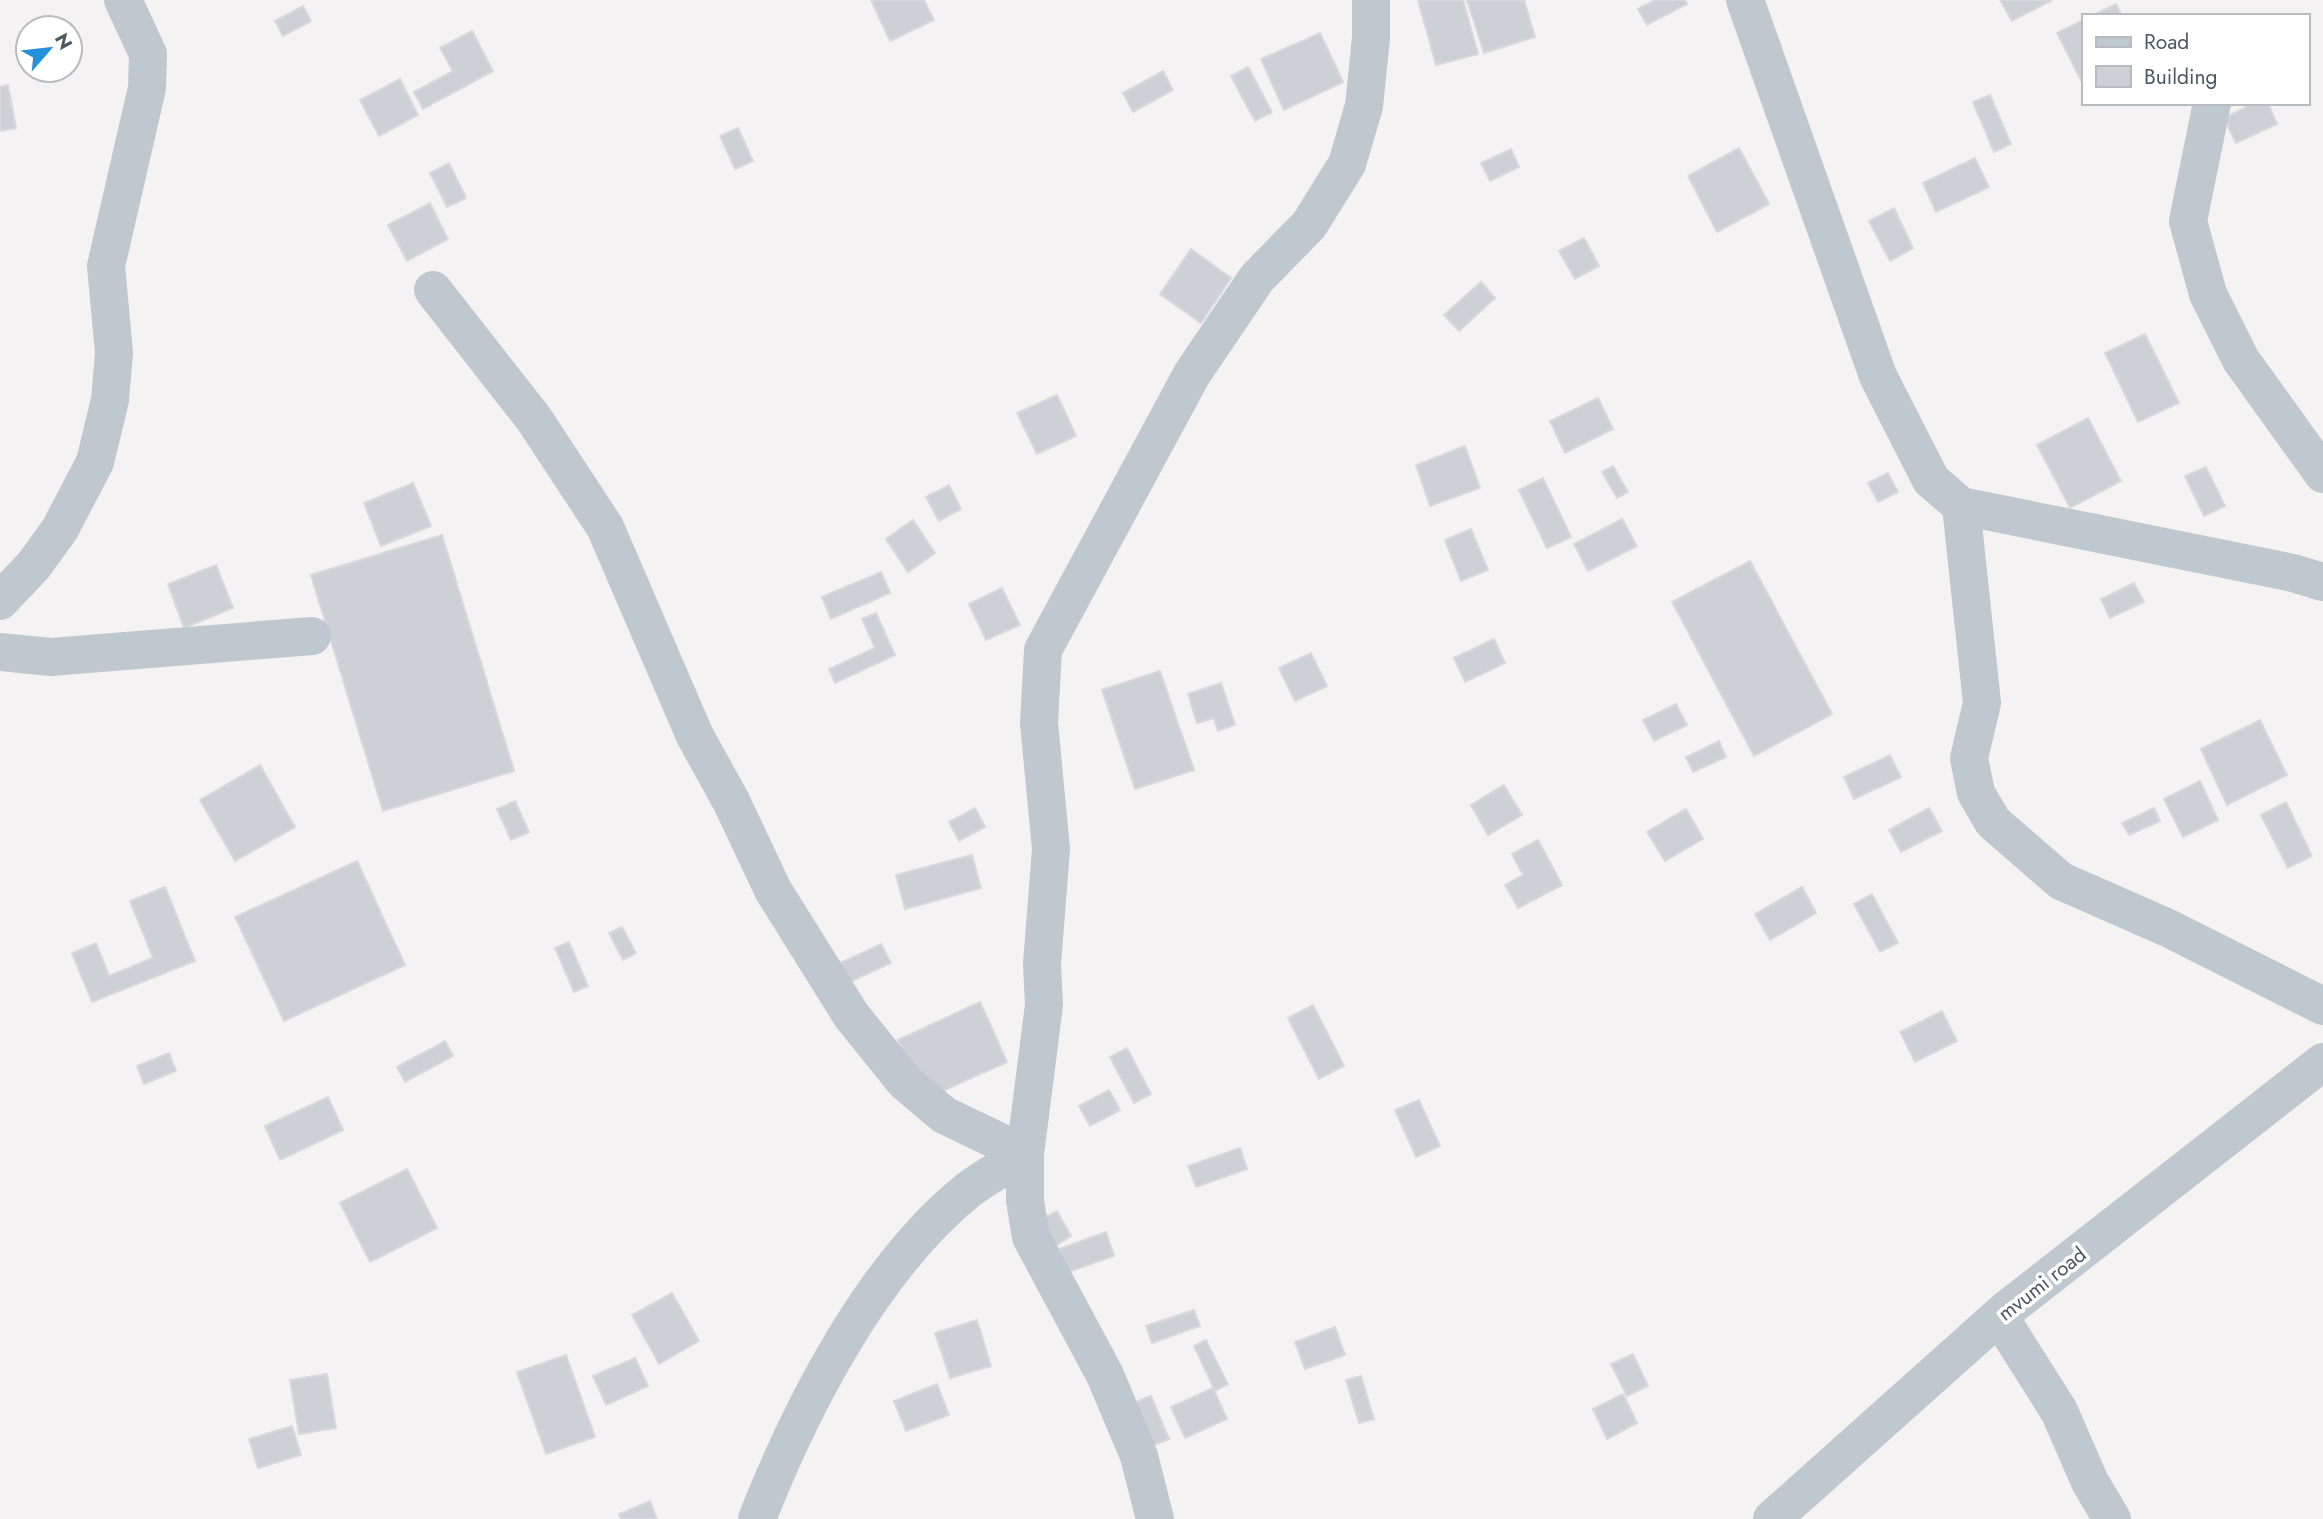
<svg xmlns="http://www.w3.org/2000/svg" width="2323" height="1519" viewBox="0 0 2323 1519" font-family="Jost,sans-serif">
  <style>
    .building { fill: #cdd0d4; stroke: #d7d9dd; stroke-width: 2 }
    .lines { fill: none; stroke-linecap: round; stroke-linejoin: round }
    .minor { stroke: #bfc8ce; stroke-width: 38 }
    .labels { text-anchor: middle; stroke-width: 7; stroke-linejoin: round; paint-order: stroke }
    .street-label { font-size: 21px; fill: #4b585f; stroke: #fff }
  </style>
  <rect width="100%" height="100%" fill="#f4f2f3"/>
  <!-- building -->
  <path class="building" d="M 871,0 L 924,0 L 934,20 L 890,41 Z
    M 1418,0 L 1463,0 L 1478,54 L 1436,65 Z
    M 1467,0 L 1524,0 L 1535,37 L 1484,53 Z
    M 1655,0 L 1685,0 L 1687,4 L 1647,25 L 1638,9 Z
    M 2000,0 L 2052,0 L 2012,21 Z
    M 2116,4 L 2122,16 L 2092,16 Z
    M 303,6 L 311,21 L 283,36 L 275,21 Z
    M 2083,20 L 2083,84 L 2057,33 Z
    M 472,31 L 493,71 L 423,109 L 414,92 L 453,71 L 440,48 Z
    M 1320,33 L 1343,82 L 1284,110 L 1261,59 Z
    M 1248,67 L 1272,112 L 1255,121 L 1231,76 Z
    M 1163,71 L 1173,90 L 1133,112 L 1123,93 Z
    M 400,79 L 418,115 L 379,136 L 360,100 Z
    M 8,85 L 16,128 L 0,131 L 0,87 Z
    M 1990,95 L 2011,144 L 1994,152 L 1973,102 Z
    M 2254,103 L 2268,103 L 2277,124 L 2236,143 L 2224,118 Z
    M 738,128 L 753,161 L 735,169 L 720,136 Z
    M 1739,148 L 1769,204 L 1717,232 L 1688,176 Z
    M 1511,149 L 1519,167 L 1490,181 L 1481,163 Z
    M 1975,158 L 1989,187 L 1936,212 L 1923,183 Z
    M 449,163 L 466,198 L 447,207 L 430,173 Z
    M 430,203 L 448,239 L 407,261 L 388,225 Z
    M 1894,208 L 1913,248 L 1890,261 L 1869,221 Z
    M 1584,238 L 1599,266 L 1575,279 L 1559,251 Z
    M 1191,249 L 1231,278 L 1201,323 L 1160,294 Z
    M 1481,282 L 1495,298 L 1459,331 L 1444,315 Z
    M 2145,334 L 2179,403 L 2138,422 L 2105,353 Z
    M 1057,395 L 1076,436 L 1037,454 L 1017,413 Z
    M 1598,398 L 1613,429 L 1565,453 L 1550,421 Z
    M 2088,418 L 2121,481 L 2070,508 L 2037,445 Z
    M 1465,446 L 1480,488 L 1430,506 L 1416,465 Z
    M 1613,466 L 1628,492 L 1617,498 L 1602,472 Z
    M 2206,467 L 2225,506 L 2204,516 L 2185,476 Z
    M 1888,473 L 1898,492 L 1878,502 L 1868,483 Z
    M 1543,478 L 1571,537 L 1547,548 L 1519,490 Z
    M 413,483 L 431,526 L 381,546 L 364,503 Z
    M 949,485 L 961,509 L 939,521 L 926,497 Z
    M 1622,519 L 1637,546 L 1588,571 L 1574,544 Z
    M 913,520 L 935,553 L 908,572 L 886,539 Z
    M 1471,529 L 1488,570 L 1461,581 L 1445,540 Z
    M 442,535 L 514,771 L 383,811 L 311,575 Z
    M 1750,561 L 1832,714 L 1754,756 L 1672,602 Z
    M 216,565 L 233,608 L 184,628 L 168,584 Z
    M 881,572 L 890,593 L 831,619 L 822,597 Z
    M 2134,583 L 2144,602 L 2110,618 L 2101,599 Z
    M 1002,588 L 1020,625 L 986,640 L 969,604 Z
    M 876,613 L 895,655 L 835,683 L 829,669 L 875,648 L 862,619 Z
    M 1494,639 L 1505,663 L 1465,682 L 1454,658 Z
    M 1311,653 L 1327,686 L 1295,701 L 1279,668 Z
    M 1160,671 L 1194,770 L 1135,789 L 1102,690 Z
    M 1221,683 L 1235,725 L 1218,731 L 1214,718 L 1197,723 L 1188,694 Z
    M 1676,704 L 1687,725 L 1654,741 L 1643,720 Z
    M 2260,720 L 2287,775 L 2227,805 L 2201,749 Z
    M 1719,741 L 1726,757 L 1693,772 L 1686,757 Z
    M 1890,755 L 1901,777 L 1854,799 L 1844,777 Z
    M 260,765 L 295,827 L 235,861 L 200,800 Z
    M 2200,781 L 2218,820 L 2183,837 L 2164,799 Z
    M 1504,785 L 1522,815 L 1488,835 L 1471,805 Z
    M 515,801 L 529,832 L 511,840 L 497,809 Z
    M 2286,802 L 2312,856 L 2288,868 L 2261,815 Z
    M 975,808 L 985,827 L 959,841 L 949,822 Z
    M 1929,808 L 1942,831 L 1901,852 L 1889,830 Z
    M 2154,808 L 2160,821 L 2129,835 L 2122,823 Z
    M 1686,809 L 1703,839 L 1665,861 L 1647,832 Z
    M 1538,840 L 1562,885 L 1518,908 L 1505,885 L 1523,875 L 1512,854 Z
    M 972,855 L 981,888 L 905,909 L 896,875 Z
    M 357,861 L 405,965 L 284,1021 L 235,917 Z
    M 165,887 L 195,961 L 92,1002 L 72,953 L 96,943 L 109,976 L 153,958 L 130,901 Z
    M 1802,887 L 1816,913 L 1770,940 L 1755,914 Z
    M 1872,894 L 1898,943 L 1880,952 L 1854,904 Z
    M 622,927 L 636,953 L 623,960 L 609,933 Z
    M 569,942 L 588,986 L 574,992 L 555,948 Z
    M 881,944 L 891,963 L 850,982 L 840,963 Z
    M 980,1002 L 1007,1062 L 925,1099 L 898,1040 Z
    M 1313,1005 L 1344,1066 L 1319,1079 L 1288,1018 Z
    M 1942,1011 L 1957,1041 L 1915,1062 L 1900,1032 Z
    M 445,1041 L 453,1056 L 405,1082 L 397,1067 Z
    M 1127,1048 L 1151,1094 L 1134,1103 L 1110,1057 Z
    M 169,1053 L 176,1071 L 144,1084 L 137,1066 Z
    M 1109,1090 L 1120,1110 L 1090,1126 L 1079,1106 Z
    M 328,1097 L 343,1130 L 280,1160 L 265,1126 Z
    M 1419,1100 L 1440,1146 L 1416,1157 L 1395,1110 Z
    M 1240,1148 L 1247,1169 L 1196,1187 L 1188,1166 Z
    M 407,1169 L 437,1228 L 370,1262 L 340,1203 Z
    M 1057,1211 L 1071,1236 L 1055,1246 L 1040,1220 Z
    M 1106,1232 L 1114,1256 L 1068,1272 L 1059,1249 Z
    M 672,1293 L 699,1341 L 659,1364 L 632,1315 Z
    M 1194,1310 L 1200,1326 L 1152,1343 L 1146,1326 Z
    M 977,1320 L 991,1366 L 950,1378 L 935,1333 Z
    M 1335,1327 L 1345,1355 L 1305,1369 L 1295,1342 Z
    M 1206,1340 L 1228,1384 L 1215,1391 L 1194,1346 Z
    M 1633,1354 L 1648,1386 L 1627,1396 L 1611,1364 Z
    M 566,1355 L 595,1437 L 546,1454 L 517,1372 Z
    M 635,1358 L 648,1386 L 606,1405 L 593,1376 Z
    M 327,1374 L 336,1428 L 299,1434 L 290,1380 Z
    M 1361,1376 L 1374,1419 L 1359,1423 L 1346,1380 Z
    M 937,1384 L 949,1415 L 906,1431 L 894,1401 Z
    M 1213,1388 L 1227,1419 L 1185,1438 L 1171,1407 Z
    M 1623,1394 L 1637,1423 L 1607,1439 L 1593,1409 Z
    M 1151,1396 L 1169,1439 L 1151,1446 L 1133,1403 Z
    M 292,1426 L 301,1455 L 258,1468 L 249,1439 Z
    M 650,1501 L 657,1519 L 621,1519 L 619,1514 Z"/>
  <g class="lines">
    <!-- minor -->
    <path class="minor" d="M 1745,0 L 1878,376 L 1931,480 L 1961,506 L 2293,573 L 2323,582
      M 2212,103 L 2188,221 L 2208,294 L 2241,360 L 2323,474
      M 433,290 L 534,419 L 605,527 L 695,736 L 731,801 L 773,890 L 851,1015 L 905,1082 L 944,1115 L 1025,1154
      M 1961,506 L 1982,703 L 1969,758 L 1976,793 L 1993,822 L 2061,881 L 2168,928 L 2323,1006
      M 0,601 L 34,565 L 60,529 L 95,462 L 110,400 L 114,353 L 106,266 L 147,88 L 148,54 L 123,0
      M 0,652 L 51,657 L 312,636
      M 1999,1316 L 2059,1411 L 2090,1482 L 2112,1519
      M 757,1519 C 801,1407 872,1268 967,1191 C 985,1177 1006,1166 1025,1154
      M 1155,1519 L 1139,1456 L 1105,1375 L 1031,1237 L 1025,1201 L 1025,1154 L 1044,1005 L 1042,964 L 1051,849 L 1039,723 L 1043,650 L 1192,374 L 1257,278 L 1309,225 L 1347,164 L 1364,106 L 1371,38 L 1371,0
      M 1772,1519 L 2006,1310 L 2323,1062"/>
  </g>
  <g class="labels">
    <!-- street labels -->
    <g class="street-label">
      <text transform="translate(2042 1284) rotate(-38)" y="7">mvumi road</text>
    </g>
  </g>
  <!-- legend -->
  <rect x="2082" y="14" width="228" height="91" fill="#ffffff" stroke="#b7bcbf" stroke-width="2"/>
  <rect x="2096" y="37" width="35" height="10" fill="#bfc8ce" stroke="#b7bcbf" stroke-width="2"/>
  <text x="2144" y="49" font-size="21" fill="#4b585f">Road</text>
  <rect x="2096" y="66" width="35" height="21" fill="#cdd0d4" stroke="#b7bcbf" stroke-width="2"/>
  <text x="2144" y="84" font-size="21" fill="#4b585f">Building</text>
  <!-- north arrow -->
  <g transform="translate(49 49) rotate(62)"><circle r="33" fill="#ffffff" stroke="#b7bcbf" stroke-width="2"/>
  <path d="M0-5L12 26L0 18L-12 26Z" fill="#2691db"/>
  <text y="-10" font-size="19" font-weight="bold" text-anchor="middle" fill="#4b585f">N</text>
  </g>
</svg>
